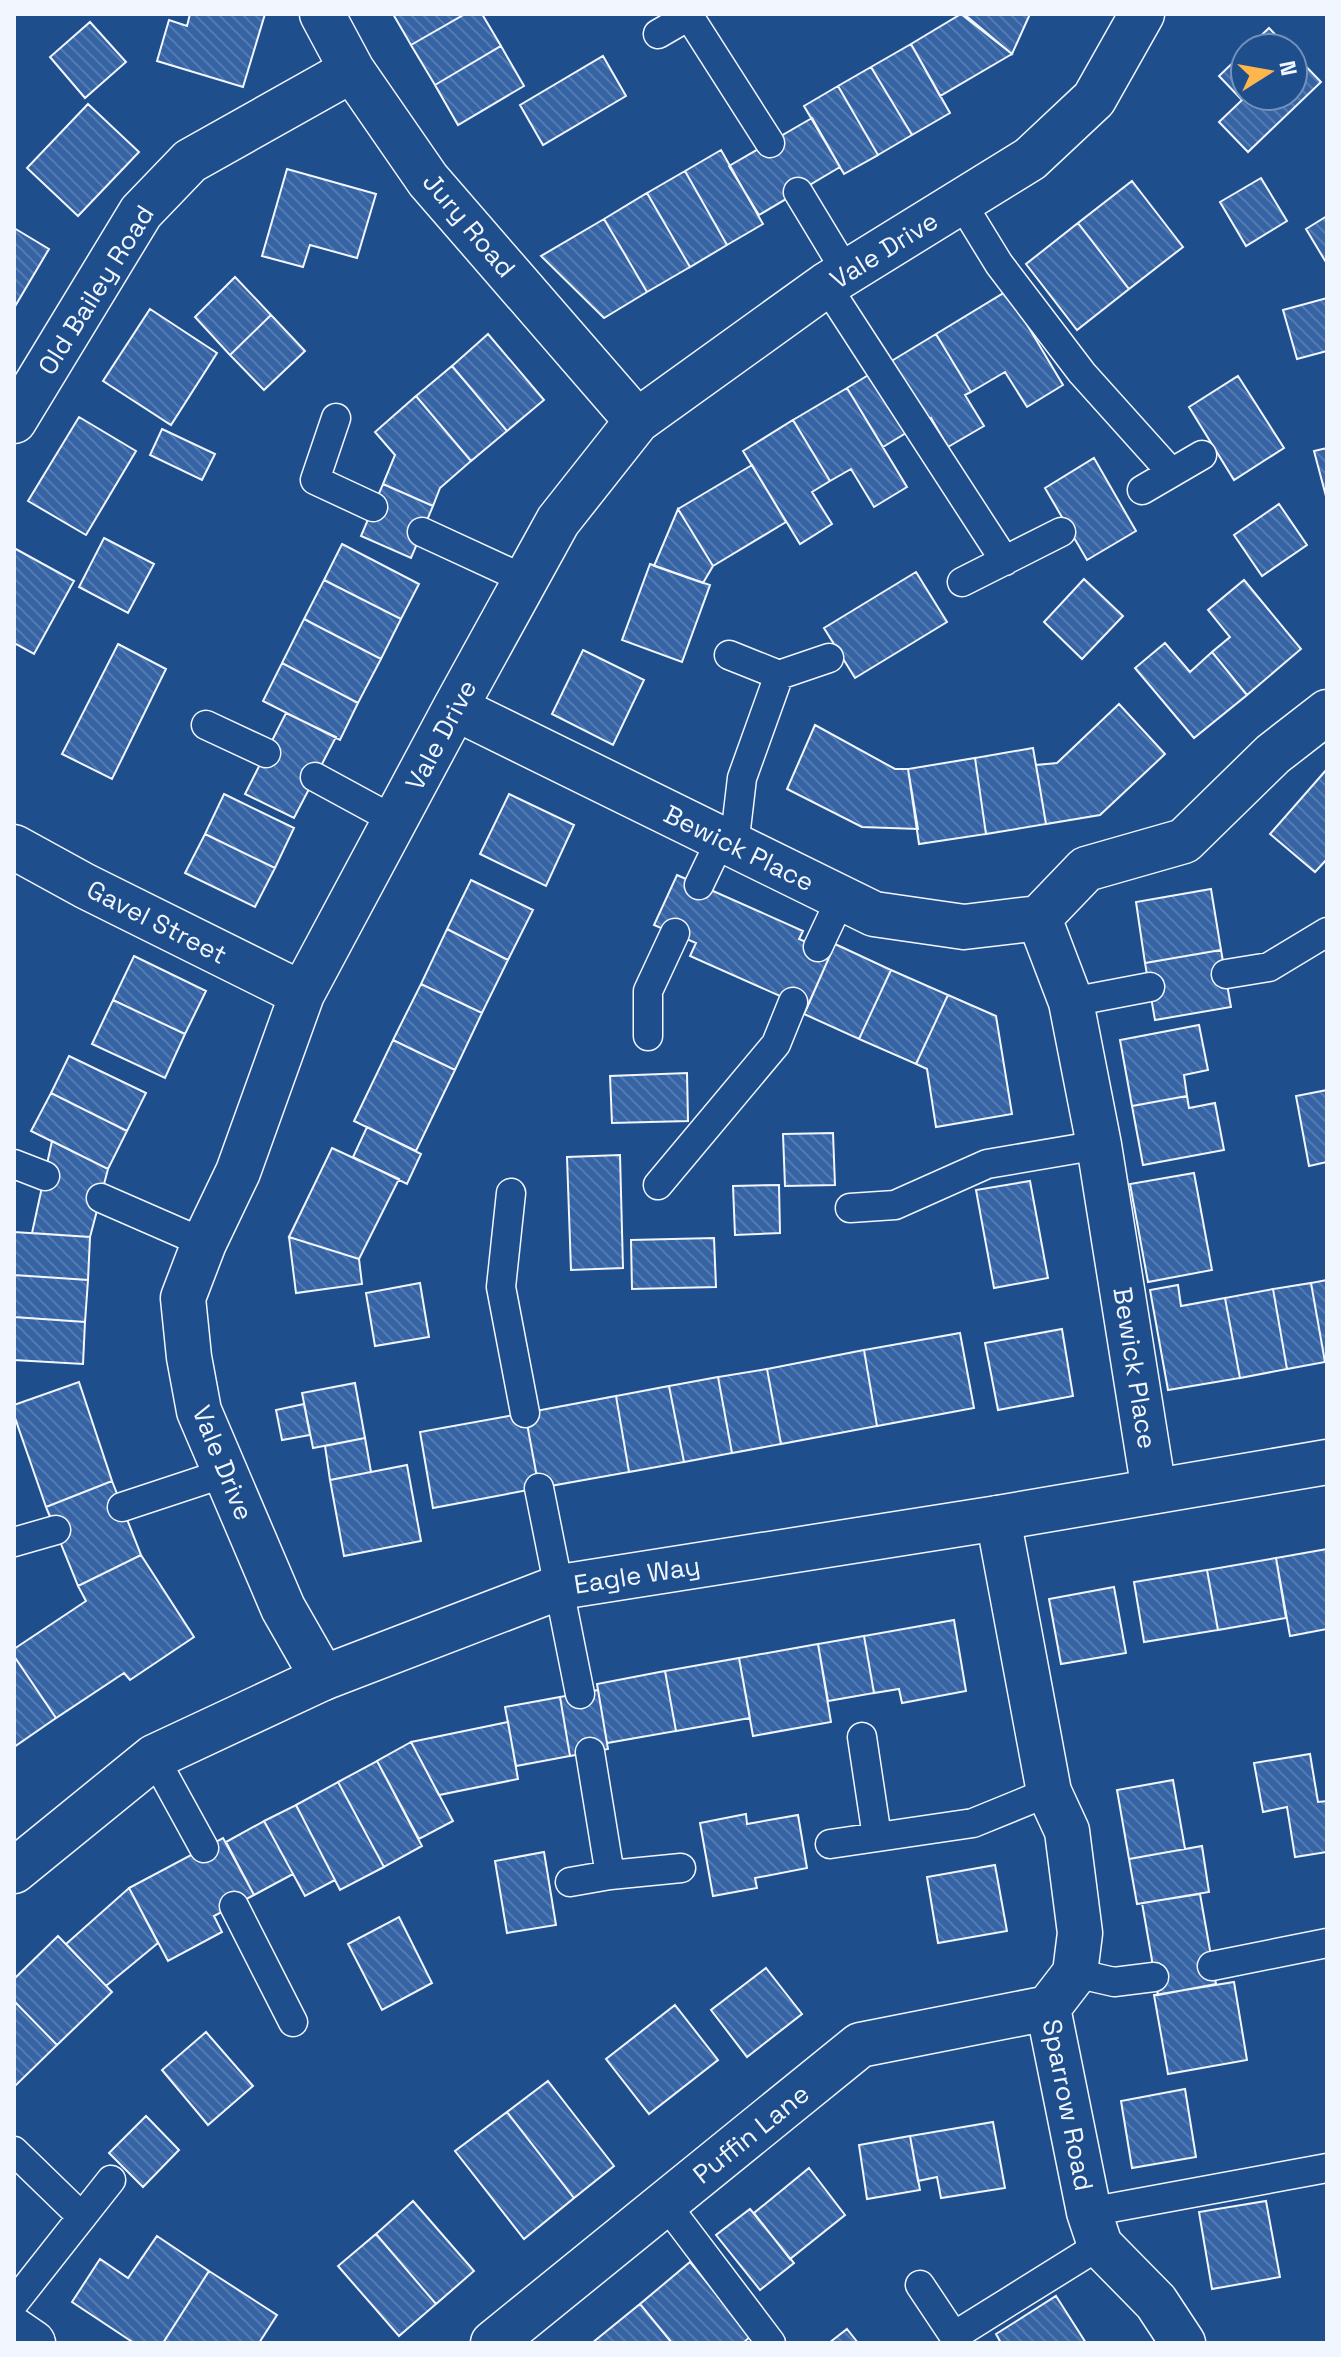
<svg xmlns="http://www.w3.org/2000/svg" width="1341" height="2357" viewBox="0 0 1341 2357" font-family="'Space Grotesk',sans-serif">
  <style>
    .building { fill: url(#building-back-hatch); stroke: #f2f6ff; stroke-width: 2 }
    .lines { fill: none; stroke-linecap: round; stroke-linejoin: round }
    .lane-casing { stroke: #f2f6ff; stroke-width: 31 }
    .street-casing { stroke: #f2f6ff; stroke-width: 47 }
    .secondary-casing { stroke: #f2f6ff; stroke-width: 47 }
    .lane { stroke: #1f4e8c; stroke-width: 28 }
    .street { stroke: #1f4e8c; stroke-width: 44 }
    .secondary { stroke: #1f4e8c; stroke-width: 44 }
    .labels { text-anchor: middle; stroke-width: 6; stroke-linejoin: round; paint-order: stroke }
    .street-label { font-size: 26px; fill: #f2f6ff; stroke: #1f4e8c }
  </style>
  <defs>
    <pattern id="building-back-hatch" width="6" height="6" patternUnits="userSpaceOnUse" patternTransform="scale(2)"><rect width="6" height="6" fill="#3563a3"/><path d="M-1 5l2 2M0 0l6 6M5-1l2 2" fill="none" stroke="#537ab1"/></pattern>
  </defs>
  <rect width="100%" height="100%" fill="#1f4e8c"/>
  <!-- building -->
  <path class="building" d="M 190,14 L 265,14 L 243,87 L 157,61 L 169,20 L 187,26 Z
    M 393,14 L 465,14 L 411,45 Z
    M 465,14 L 482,14 L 501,46 L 435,85 L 411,45 Z
    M 961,14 L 1012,54 L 940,96 L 911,44 Z
    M 964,14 L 1030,14 L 1012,54 Z
    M 90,22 L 126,62 L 85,98 L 50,57 Z
    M 1269,28 L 1288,48 L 1248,48 Z
    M 911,44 L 950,113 L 912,135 L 871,67 Z
    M 501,46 L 524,86 L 458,125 L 435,85 Z
    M 1245,51 L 1245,96 L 1293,96 L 1293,53 L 1321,82 L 1248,152 L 1219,122 L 1242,100 L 1219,76 Z
    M 603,56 L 626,96 L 543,145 L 520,105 Z
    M 871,67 L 912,135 L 878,155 L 838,86 Z
    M 838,86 L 878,155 L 844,174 L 804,106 Z
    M 88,104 L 139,152 L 78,216 L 27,168 Z
    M 812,118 L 840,167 L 759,215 L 729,166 Z
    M 721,150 L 763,224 L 727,245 L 685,171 Z
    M 287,169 L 376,194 L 357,258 L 310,245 L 303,267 L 262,256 Z
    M 685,171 L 727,245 L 690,267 L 647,193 Z
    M 1261,178 L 1287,221 L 1246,246 L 1220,202 Z
    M 1132,181 L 1183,247 L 1129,289 L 1078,223 Z
    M 647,193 L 690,267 L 647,292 L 604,219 Z
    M 1327,216 L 1327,264 L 1306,229 Z
    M 604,219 L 647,292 L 604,318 L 541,256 Z
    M 1078,223 L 1129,289 L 1077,330 L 1026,264 Z
    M 14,228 L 49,249 L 14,308 Z
    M 235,277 L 271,315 L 230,355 L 195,317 Z
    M 1007,291 L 1063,385 L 1027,407 L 1005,372 L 971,392 L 936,334 Z
    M 1327,298 L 1327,351 L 1297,359 L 1283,310 Z
    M 150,309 L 217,353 L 171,425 L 103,381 Z
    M 271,315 L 305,351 L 264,390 L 230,355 Z
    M 488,334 L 544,400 L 507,431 L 452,366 Z
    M 936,334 L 971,392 L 965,395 L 984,426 L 948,447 L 931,418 L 883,447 L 847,388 Z
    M 452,366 L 507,431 L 471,461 L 416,396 Z
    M 1238,376 L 1284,448 L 1234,480 L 1189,407 Z
    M 847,388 L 907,487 L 874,507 L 851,469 L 830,481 L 793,420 Z
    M 416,396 L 471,461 L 440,488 L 433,506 L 383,484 L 395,455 L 375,432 Z
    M 79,417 L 136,451 L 86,535 L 28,501 Z
    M 793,420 L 830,481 L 812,492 L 832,524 L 800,544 L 743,451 Z
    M 162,429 L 215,454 L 202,480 L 150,455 Z
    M 1327,448 L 1327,500 L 1314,451 Z
    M 1094,458 L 1136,531 L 1087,560 L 1045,488 Z
    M 752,465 L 786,522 L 713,566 L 678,509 Z
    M 383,484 L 433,506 L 411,558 L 361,536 Z
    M 1279,504 L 1307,545 L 1262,576 L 1234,535 Z
    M 678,509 L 713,566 L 703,583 L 654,566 Z
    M 104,538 L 154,564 L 128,613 L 79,587 Z
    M 342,544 L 419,584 L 401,619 L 324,580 Z
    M 14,548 L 74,581 L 34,654 L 14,643 Z
    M 650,564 L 710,585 L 682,662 L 622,640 Z
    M 916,572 L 947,622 L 855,678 L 824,628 Z
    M 1084,579 L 1123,616 L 1082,659 L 1044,622 Z
    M 324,580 L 401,619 L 381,659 L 304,619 Z
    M 1244,580 L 1301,649 L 1247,695 L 1212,652 L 1230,637 L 1208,610 Z
    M 304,619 L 381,659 L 358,703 L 282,663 Z
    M 1165,643 L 1190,672 L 1212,652 L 1247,695 L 1194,738 L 1135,668 Z
    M 118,644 L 166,669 L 112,779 L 62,754 Z
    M 583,650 L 644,680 L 613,745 L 552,714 Z
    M 282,663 L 358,703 L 340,740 L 263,701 Z
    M 1119,704 L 1165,754 L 1100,815 L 1046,824 L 1036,765 L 1057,763 Z
    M 286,713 L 336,737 L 294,818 L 245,794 Z
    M 815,725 L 895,769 L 908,769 L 918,829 L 862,827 L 787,789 Z
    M 1033,748 L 1046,824 L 986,834 L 975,758 Z
    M 975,758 L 986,834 L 919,844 L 908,769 Z
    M 1327,769 L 1327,859 L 1315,872 L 1270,834 Z
    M 224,794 L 294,828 L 275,868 L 205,834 Z
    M 509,794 L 574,825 L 546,886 L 480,854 Z
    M 205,834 L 275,868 L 255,907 L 185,873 Z
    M 677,875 L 803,931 L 799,939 L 831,953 L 807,1008 L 690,956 L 696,943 L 654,925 Z
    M 471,880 L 533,910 L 508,960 L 447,929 Z
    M 1211,889 L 1221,950 L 1145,963 L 1136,902 Z
    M 447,929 L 508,960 L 482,1013 L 421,984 Z
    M 835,944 L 891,970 L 859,1039 L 804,1014 Z
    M 1221,950 L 1231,1007 L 1155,1020 L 1145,963 Z
    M 134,956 L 206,991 L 185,1034 L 113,1000 Z
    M 891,970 L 948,995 L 916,1064 L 859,1039 Z
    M 421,984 L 482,1013 L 455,1070 L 393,1040 Z
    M 948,995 L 996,1016 L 1012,1114 L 936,1127 L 927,1069 L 916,1064 Z
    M 113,1000 L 185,1034 L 165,1078 L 92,1044 Z
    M 1199,1025 L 1208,1070 L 1184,1075 L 1187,1096 L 1132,1106 L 1120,1040 Z
    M 393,1040 L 455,1070 L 416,1151 L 354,1121 Z
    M 69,1056 L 146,1093 L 127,1131 L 51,1093 Z
    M 687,1073 L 688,1121 L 612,1123 L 610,1076 Z
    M 1327,1090 L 1327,1162 L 1309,1166 L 1296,1096 Z
    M 51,1093 L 127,1131 L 108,1169 L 31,1131 Z
    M 1187,1096 L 1189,1108 L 1215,1103 L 1224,1150 L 1143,1165 L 1132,1106 Z
    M 367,1127 L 421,1154 L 407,1184 L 353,1157 Z
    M 833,1133 L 835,1185 L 785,1186 L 783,1134 Z
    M 52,1141 L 108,1169 L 90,1237 L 32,1233 Z
    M 332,1148 L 399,1179 L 359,1259 L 289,1237 Z
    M 620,1155 L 623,1268 L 571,1270 L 567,1157 Z
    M 1194,1173 L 1212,1270 L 1148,1282 L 1130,1184 Z
    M 1030,1181 L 1048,1278 L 994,1288 L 976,1190 Z
    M 779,1185 L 780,1233 L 735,1235 L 733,1186 Z
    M 14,1232 L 90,1237 L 88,1280 L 14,1275 Z
    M 289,1237 L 359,1259 L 362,1284 L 296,1293 Z
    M 714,1238 L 716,1287 L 632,1289 L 631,1240 Z
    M 14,1275 L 88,1280 L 85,1322 L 14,1317 Z
    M 1327,1280 L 1327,1362 L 1325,1362 L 1311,1283 Z
    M 420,1283 L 429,1337 L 375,1346 L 366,1293 Z
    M 1311,1283 L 1325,1362 L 1287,1369 L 1273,1289 Z
    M 1178,1285 L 1181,1306 L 1225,1298 L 1240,1378 L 1168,1390 L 1150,1290 Z
    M 1273,1289 L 1287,1369 L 1240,1378 L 1225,1298 Z
    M 14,1317 L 85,1322 L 83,1364 L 14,1360 Z
    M 1062,1329 L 1073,1396 L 998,1410 L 985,1343 Z
    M 960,1333 L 974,1408 L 877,1426 L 864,1350 Z
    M 864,1350 L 877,1426 L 781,1444 L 767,1369 Z
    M 767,1369 L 781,1444 L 732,1453 L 718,1377 Z
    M 718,1377 L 732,1453 L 684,1462 L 669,1386 Z
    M 79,1382 L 112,1481 L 46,1507 L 14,1415 L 14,1405 Z
    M 355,1383 L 365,1438 L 313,1448 L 302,1393 Z
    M 669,1386 L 684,1462 L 629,1472 L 616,1396 Z
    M 616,1396 L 629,1472 L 539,1488 L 525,1413 Z
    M 304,1404 L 310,1435 L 282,1440 L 276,1410 Z
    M 525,1413 L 539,1488 L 433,1508 L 420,1432 Z
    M 365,1438 L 371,1472 L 330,1480 L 325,1446 Z
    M 407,1465 L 421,1541 L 344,1556 L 330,1480 Z
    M 112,1481 L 141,1555 L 78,1586 L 46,1507 Z
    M 1327,1549 L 1327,1629 L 1290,1636 L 1276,1558 Z
    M 141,1555 L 194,1637 L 130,1680 L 124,1673 L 56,1718 L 14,1656 L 14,1649 L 86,1601 L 78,1586 Z
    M 1276,1558 L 1286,1618 L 1218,1630 L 1207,1570 Z
    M 1207,1570 L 1218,1630 L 1144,1642 L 1134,1582 Z
    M 1114,1587 L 1126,1653 L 1061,1664 L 1049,1599 Z
    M 954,1620 L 966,1691 L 902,1703 L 899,1689 L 874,1693 L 864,1636 Z
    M 864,1636 L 874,1693 L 828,1701 L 818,1644 Z
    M 818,1644 L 831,1722 L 753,1736 L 739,1658 Z
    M 14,1656 L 56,1718 L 14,1747 Z
    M 739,1658 L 750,1718 L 676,1731 L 665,1671 Z
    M 665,1671 L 676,1731 L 607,1743 L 597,1684 Z
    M 598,1690 L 608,1749 L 570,1756 L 560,1697 Z
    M 560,1697 L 570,1756 L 516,1766 L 505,1707 Z
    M 508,1722 L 518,1779 L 439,1795 L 411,1742 Z
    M 411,1742 L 453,1821 L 419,1839 L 377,1761 Z
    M 1310,1754 L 1318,1802 L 1327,1801 L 1327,1852 L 1295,1857 L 1287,1807 L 1263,1812 L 1254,1763 Z
    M 377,1761 L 422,1846 L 384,1867 L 338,1782 Z
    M 1173,1780 L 1185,1849 L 1129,1859 L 1117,1790 Z
    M 338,1782 L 384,1867 L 340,1890 L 296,1805 Z
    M 296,1805 L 335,1880 L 305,1896 L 264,1821 Z
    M 746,1814 L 747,1824 L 798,1815 L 807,1868 L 755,1878 L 757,1888 L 713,1896 L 700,1823 Z
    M 264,1821 L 293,1874 L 254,1895 L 226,1842 Z
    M 223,1838 L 254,1895 L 214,1916 L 222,1932 L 168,1961 L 129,1888 Z
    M 1202,1846 L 1209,1892 L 1137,1904 L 1129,1859 Z
    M 544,1852 L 556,1925 L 507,1933 L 495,1861 Z
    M 995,1865 L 1007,1931 L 938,1943 L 927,1877 Z
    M 129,1888 L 158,1943 L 106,1986 L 66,1944 Z
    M 1200,1894 L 1216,1984 L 1158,1995 L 1142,1903 Z
    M 399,1917 L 432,1983 L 382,2010 L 348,1944 Z
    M 58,1936 L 112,1992 L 57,2045 L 14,2001 L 14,1979 Z
    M 766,1968 L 802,2014 L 747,2057 L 711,2010 Z
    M 1234,1982 L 1247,2060 L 1168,2074 L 1154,1995 Z
    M 14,2001 L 57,2045 L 14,2087 Z
    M 675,2005 L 718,2060 L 649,2114 L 606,2059 Z
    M 206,2032 L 253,2086 L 208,2125 L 162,2070 Z
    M 548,2081 L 614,2166 L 574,2198 L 507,2112 Z
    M 1185,2089 L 1196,2157 L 1132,2168 L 1121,2101 Z
    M 507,2112 L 574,2198 L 524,2239 L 455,2151 Z
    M 146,2116 L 179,2150 L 143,2187 L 109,2153 Z
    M 993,2122 L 1005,2188 L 941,2198 L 937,2177 L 918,2181 L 910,2136 Z
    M 910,2136 L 920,2190 L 867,2199 L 859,2145 Z
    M 809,2168 L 845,2215 L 790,2259 L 754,2213 Z
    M 413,2201 L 474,2271 L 436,2304 L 376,2234 Z
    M 1266,2201 L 1280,2277 L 1212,2289 L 1199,2212 Z
    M 750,2209 L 794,2263 L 760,2290 L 716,2235 Z
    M 376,2234 L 436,2304 L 399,2336 L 338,2266 Z
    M 157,2236 L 209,2271 L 163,2343 L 134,2343 L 72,2302 L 100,2259 L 128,2278 Z
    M 690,2262 L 751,2336 L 743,2343 L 672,2343 L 640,2304 Z
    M 209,2271 L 277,2315 L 259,2343 L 163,2343 Z
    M 1056,2296 L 1086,2343 L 1001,2343 L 996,2334 Z
    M 640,2304 L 672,2343 L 592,2343 Z
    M 847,2329 L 858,2343 L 829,2343 Z"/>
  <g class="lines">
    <!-- lane casing -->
    <g class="lane-casing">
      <path id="lane" d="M 658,34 L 689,16 L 770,143
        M 798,192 L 847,273
        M 961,202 L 999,264 L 1082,373 L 1171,472
        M 826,285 L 1005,561
        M 336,418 L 315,480 L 373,507
        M 1142,490 L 1202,455
        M 422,532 L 526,580
        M 962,582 L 1061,532
        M 729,655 L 779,675 L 829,658
        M 206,725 L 266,753
        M 315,777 L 394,820
        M 734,846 L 742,778 L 779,675
        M 699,885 L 721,839
        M 818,947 L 841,898
        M 1226,974 L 1269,967 L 1327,932
        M 1071,1002 L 1150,987
        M 648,1036 L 648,991 L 675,933
        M 14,1164 L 45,1176
        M 658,1185 L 776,1044 L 793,1002
        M 511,1193 L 501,1287 L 525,1413
        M 101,1198 L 204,1243
        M 850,1208 L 895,1205 L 987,1164 L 1099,1145
        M 539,1488 L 580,1694
        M 122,1507 L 225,1473
        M 14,1542 L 56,1530
        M 862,1737 L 877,1837
        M 590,1752 L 610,1875
        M 154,1757 L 204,1848
        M 830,1844 L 973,1823 L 1049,1792
        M 570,1882 L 610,1875 L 681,1868
        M 234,1906 L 293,2022
        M 1212,1966 L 1327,1943
        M 1075,1973 L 1114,1982 L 1154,1977
        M 14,2151 L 82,2217
        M 665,2203 L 771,2343
        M 1089,2212 L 1327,2168
        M 920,2285 L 954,2336 L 1100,2245
        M 14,2303 L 111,2180"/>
    </g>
    <!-- street casing -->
    <g class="street-casing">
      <path id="street" d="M 322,14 L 352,70 L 428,180 L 637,421
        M 14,421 L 141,212 L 190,161 L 352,70
        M 455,708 L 874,914 L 964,927 L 1039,918 L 1086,869 L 1184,841 L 1273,754 L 1327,712
        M 14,847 L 85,886 L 302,994
        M 1039,918 L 1071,1002 L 1099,1145 L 1154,1491
        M 998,1518 L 1049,1792 L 1067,1831 L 1080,1933 L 1075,1973 L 1048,2008 L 1089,2212 L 1100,2245 L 1156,2302 L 1183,2343
        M 323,1678 L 283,1608 L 199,1411 L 189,1357 L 183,1298 L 204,1243 L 238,1172 L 302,994 L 455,708 L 558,521 L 637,421 L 826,285 L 1030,159 L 1094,99 L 1142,14
        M 14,2330 L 33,2343
        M 493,2343 L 860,2045 L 1048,2008"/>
    </g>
    <!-- secondary casing -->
    <g class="secondary-casing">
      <path id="secondary" d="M 14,1871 L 154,1757 L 323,1678 L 560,1587 L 998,1518 L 1327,1462"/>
    </g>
    <!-- lane -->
    <use href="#lane" class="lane"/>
    <!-- street -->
    <use href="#street" class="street"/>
    <!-- secondary -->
    <use href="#secondary" class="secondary"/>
  </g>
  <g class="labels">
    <!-- street labels -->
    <g class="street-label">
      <text transform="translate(469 225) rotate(50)" y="9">Jury Road</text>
      <text transform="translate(884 250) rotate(-32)" y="9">Vale Drive</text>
      <text transform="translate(96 290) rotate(-58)" y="9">Old Bailey Road</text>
      <text transform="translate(441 735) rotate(-62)" y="9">Vale Drive</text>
      <text transform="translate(739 848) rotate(26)" y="9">Bewick Place</text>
      <text transform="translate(157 922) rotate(27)" y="9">Gavel Street</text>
      <text transform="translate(1135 1368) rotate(81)" y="9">Bewick Place</text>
      <text transform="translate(223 1463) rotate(68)" y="9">Vale Drive</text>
      <text transform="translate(637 1575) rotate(-9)" y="9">Eagle Way</text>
      <text transform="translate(1068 2105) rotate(79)" y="9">Sparrow Road</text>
      <text transform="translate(751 2134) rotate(-39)" y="9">Puffin Lane</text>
    </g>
  </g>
  <!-- border -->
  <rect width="1341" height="2357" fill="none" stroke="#f2f6ff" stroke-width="32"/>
  <!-- north arrow -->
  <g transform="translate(1269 72) rotate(79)"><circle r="38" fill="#1f4e8c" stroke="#7391ba" stroke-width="2"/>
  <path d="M0-6L14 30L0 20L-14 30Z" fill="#ffb74d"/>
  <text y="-12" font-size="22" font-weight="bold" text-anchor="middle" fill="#f2f6ff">N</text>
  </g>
</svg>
